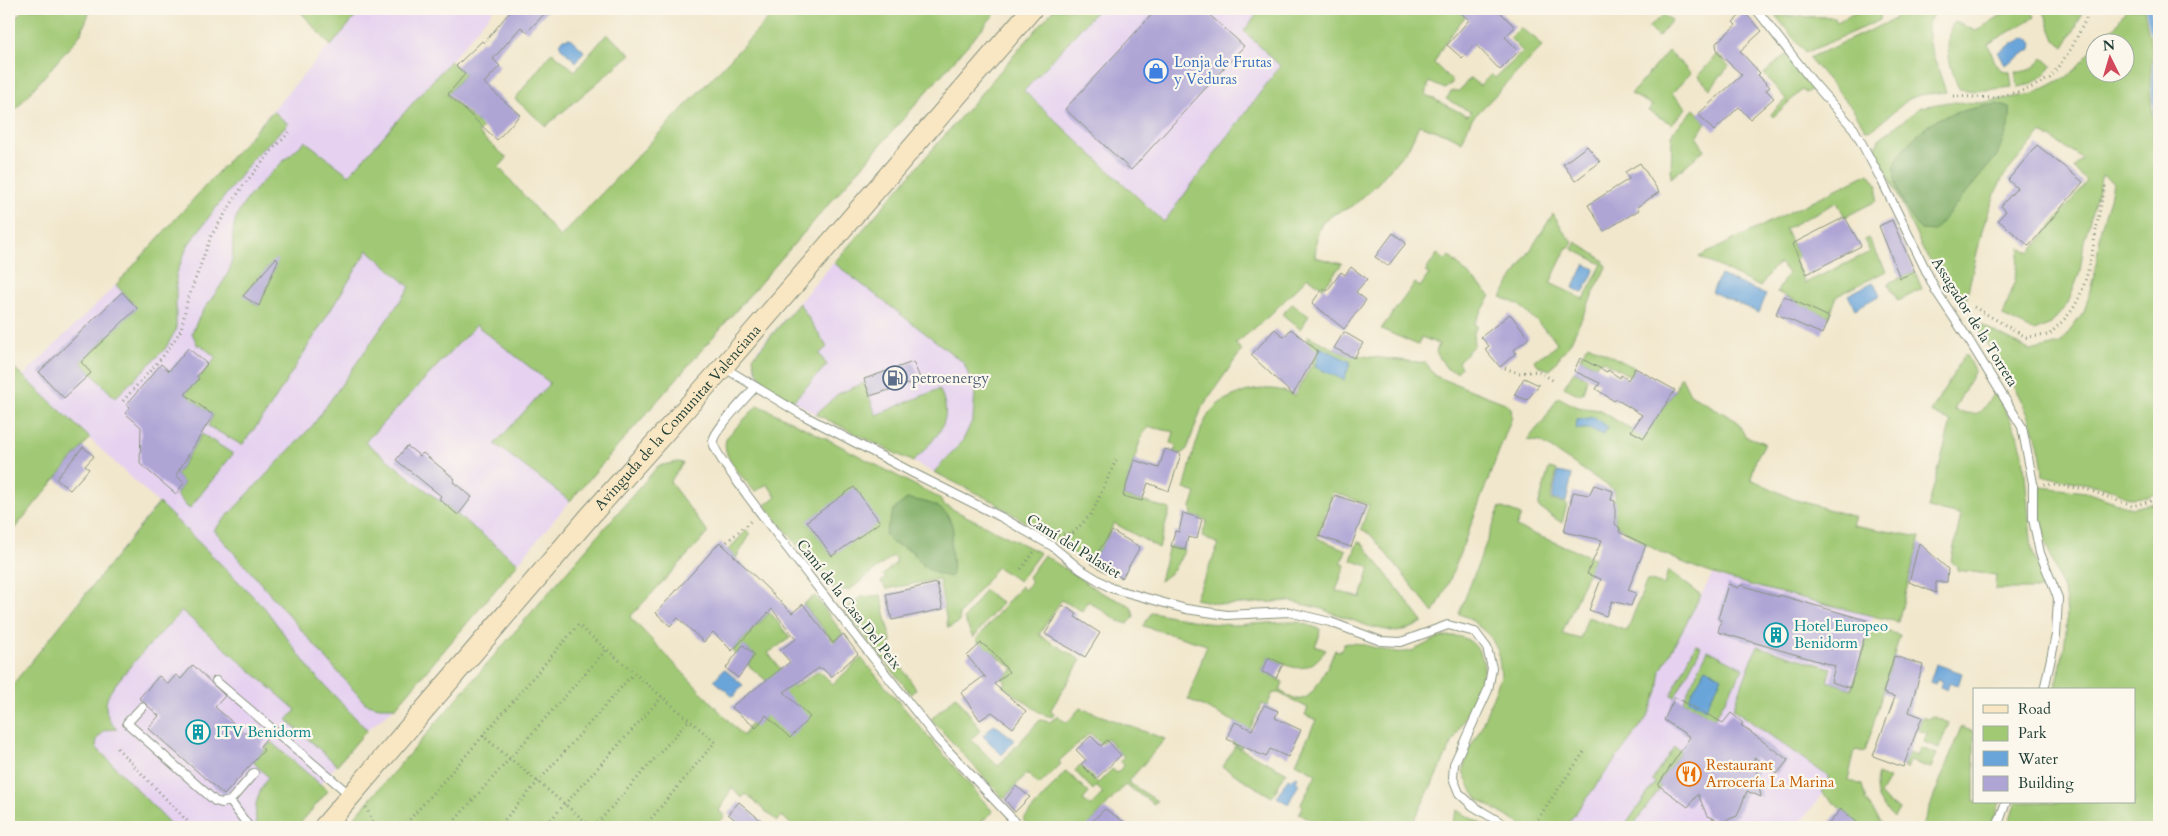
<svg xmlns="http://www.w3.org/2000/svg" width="2168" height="836" viewBox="0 0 2168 836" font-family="Cardo,serif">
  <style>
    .built { fill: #e6d2f0 }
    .green { fill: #a1c974; stroke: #608354; fill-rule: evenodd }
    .forest { fill: #80ad66; stroke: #50754d }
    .water { fill: #6aa5da; stroke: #447187 }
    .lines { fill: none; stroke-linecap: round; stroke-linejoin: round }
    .stream { stroke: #6aa5da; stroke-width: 5.5 }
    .building { fill: #aea5d5 }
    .service-casing { stroke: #889280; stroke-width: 10 }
    .secondary-casing { stroke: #889280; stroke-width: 22 }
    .path { stroke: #889280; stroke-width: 3; stroke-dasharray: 1 4; stroke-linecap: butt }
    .service { stroke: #fff; stroke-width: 8 }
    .secondary { stroke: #f9e7c3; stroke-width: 20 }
    .labels { text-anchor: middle; stroke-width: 4.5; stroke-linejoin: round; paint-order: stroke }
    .shop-label { font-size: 15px; fill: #366cbe; stroke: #fbf7ec; text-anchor: start }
    .street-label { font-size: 15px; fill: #1f3d34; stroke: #fbf7ec }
    .service-label { font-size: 15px; fill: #4e5e75; stroke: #fbf7ec; text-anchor: start }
    .culture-label { font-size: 15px; fill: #0d838f; stroke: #fbf7ec; text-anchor: start }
    .food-label { font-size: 15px; fill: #c56008; stroke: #fbf7ec; text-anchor: start }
  </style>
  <rect width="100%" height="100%" fill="#fbf7ec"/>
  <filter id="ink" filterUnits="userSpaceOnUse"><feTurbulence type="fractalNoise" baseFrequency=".02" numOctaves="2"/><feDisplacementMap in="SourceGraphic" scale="10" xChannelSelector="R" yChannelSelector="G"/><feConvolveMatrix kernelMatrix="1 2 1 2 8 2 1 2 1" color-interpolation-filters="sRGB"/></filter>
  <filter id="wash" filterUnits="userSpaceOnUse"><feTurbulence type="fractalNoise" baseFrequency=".0096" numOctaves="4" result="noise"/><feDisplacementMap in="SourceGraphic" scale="20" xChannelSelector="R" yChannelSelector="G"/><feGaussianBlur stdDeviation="1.12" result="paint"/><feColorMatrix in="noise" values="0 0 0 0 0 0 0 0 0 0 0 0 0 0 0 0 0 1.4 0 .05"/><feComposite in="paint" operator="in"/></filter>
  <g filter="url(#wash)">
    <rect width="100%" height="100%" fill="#f1e7cc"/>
    <!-- built -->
    <path class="built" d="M 362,9 L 494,9 L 433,82 L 368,250 L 410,287 L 313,425 L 214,530 L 379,707 L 396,707 L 367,730 L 283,827 L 9,827 L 9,689 L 158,503 L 23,376 L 130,271 Z
      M 1098,9 L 1261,9 L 1244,31 L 1280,66 L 1165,222 L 1024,91 Z
      M 884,205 L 1105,368 L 994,502 L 816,414 L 768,386 L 759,378 L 755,369 L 753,357 L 758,349 Z
      M 476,325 L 550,383 L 495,444 L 570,501 L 518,563 L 365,442 Z
      M 1712,575 L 1873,616 L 1830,778 L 1821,791 L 1823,794 L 1796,827 L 1565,827 L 1648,716 L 1658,691 L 1661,670 Z"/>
    <!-- green -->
    <path class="green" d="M 24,9 L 91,9 L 80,35 L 9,117 L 9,26 Z
      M 298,9 L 362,9 L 331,46 Z
      M 778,9 L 999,9 L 570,501 L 495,444 L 550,383 L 476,325 L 365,442 L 518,563 L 396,707 L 379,707 L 365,703 L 214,530 L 313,425 L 410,287 L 368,250 L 267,412 L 242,445 L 208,426 L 213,415 L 185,394 L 216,358 L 200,344 L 198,346 L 192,333 C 200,309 219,293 229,271 C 235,257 231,240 234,225 C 240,196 284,162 305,141 L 349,175 L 450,61 L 465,74 L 447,95 L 483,128 L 478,133 L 507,158 L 499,167 L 560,237 ZM 272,263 L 276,265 L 258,306 L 243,295 Z
      M 1054,9 L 1098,9 L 1024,91 L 1164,222 L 1280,66 L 1244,31 L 1261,9 L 1471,9 L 1445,42 L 1434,63 L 1453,82 L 1445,89 L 1429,82 L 1426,95 L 1467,116 L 1471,112 L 1446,99 L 1452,91 L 1459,91 L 1470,78 L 1480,86 L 1491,74 L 1495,78 L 1523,52 L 1510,38 L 1520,28 L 1535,38 L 1542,47 L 1471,120 L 1462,142 L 1449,135 L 1419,125 L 1409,147 L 1377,184 L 1353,206 L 1334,214 L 1322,223 L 1317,235 L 1315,257 L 1342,264 L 1323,288 L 1308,277 L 1269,316 L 1235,344 L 1242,350 L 1202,407 L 1187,449 L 1181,454 L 1174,452 L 1176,445 L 1171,443 L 1174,432 L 1150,427 L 1144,432 L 1140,441 L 1123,496 L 1170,509 L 1159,548 L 1114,523 L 1104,544 L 1093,558 L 1084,553 L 1081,558 L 994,502 L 934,472 L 962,442 L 973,419 L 975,392 L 964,363 L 834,263 Z
      M 1863,9 L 1881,9 L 1880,20 L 1805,53 L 1776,16 L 1834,17 L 1837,22 Z
      M 1900,9 L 1936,9 L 1928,23 L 1928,40 L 1946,92 L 1919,95 L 1909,99 L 1873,129 L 1866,130 L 1853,109 L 1809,58 L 1891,21 L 1896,17 Z
      M 2011,9 L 2031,9 L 2035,17 L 1988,44 C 1993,56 1995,71 2010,72 L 2012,87 L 1976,91 L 1959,89 C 1951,71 1941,38 1955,22 L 1976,31 Z
      M 2043,9 L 2083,9 L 2076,27 L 2064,47 L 2055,40 Z
      M 2126,9 L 2144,9 L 2152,52 L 2150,83 L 2159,210 L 2159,491 L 2149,497 L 2130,498 L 2105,487 L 2043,476 C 2041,419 2002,367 1972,320 L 2031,351 L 2060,344 L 2084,312 L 2095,272 L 2101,228 L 2110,198 L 2113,182 L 2102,175 L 2084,241 L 2080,272 L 2068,303 L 2051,324 L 2034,331 L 2003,316 L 2015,280 L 2020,248 L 2030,253 L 2087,181 L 2074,169 L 2082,158 L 2041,132 L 2003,177 L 1996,191 L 1983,227 L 1964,308 L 1924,252 L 1876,148 L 1879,139 L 1921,107 L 1948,102 L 1980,103 L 2033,94 L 2064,78 L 2066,79 L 2095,47 L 2096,72 L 2126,72 L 2126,42 L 2100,42 L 2117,24 Z
      M 1663,15 L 1672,20 L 1658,37 L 1648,28 C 1653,22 1658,21 1663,15 Z
      M 607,34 L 631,54 L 546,126 L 515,99 L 552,52 L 575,71 Z
      M 1668,51 L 1691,73 L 1672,93 L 1686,108 L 1672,124 L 1648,111 L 1652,105 L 1631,94 Z
      M 1717,54 L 1729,66 L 1710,89 L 1698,76 Z
      M 1786,54 L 1812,89 L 1806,93 L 1802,90 L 1773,117 L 1771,114 L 1786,99 L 1764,74 Z
      M 2043,58 L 2052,66 C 2044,78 2032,85 2018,87 L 2015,72 C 2027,73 2036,67 2043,58 Z
      M 1694,109 L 1706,122 L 1697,137 L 1704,150 L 1671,178 L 1672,133 Z
      M 273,111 L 288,124 L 255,156 L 188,245 L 176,275 L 176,330 L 165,349 L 115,398 L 81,362 L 137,308 L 116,285 Z
      M 1869,173 L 1878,186 L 1876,201 L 1845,217 L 1837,202 L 1785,229 L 1798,256 L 1794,259 L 1805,283 L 1870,252 L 1864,240 L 1868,238 L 1886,271 L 1837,296 L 1829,317 L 1798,304 L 1798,302 L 1777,292 L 1788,273 L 1780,263 L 1772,269 L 1760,287 L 1699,257 Z
      M 1553,214 C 1561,224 1563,235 1573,241 L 1570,248 L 1567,247 L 1550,283 L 1584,299 L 1602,264 L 1572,249 L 1576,242 L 1603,260 L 1606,267 L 1570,343 L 1550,370 L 1539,366 L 1534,360 L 1554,348 L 1557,343 L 1553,337 L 1519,305 L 1501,297 Z
      M 1437,254 L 1445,260 L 1449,256 L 1491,296 L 1474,324 L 1477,326 L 1473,334 L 1474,345 L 1458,362 L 1461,367 L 1457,372 L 1447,369 L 1436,352 L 1439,344 L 1421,337 L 1418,345 L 1381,329 L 1415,283 L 1420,287 L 1429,274 L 1425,272 Z
      M 1915,272 L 1922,289 L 1898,301 L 1888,283 Z
      M 799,303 L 827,347 L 819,354 L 827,365 L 793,401 C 770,388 758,384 753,357 Z
      M 1292,304 L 1309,316 L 1300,329 L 1282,314 Z
      M 1308,336 L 1345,354 L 1426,363 L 1435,376 L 1505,403 L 1511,408 L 1512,417 L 1449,582 L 1434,613 L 1371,535 L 1361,529 L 1369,505 L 1333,492 L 1317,538 L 1346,550 L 1341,563 L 1345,565 L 1336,591 L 1361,598 L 1370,567 L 1351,560 L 1358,541 L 1363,544 L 1423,622 L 1414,627 L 1397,632 L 1371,627 L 1319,608 L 1288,601 L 1225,605 L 1195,599 L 1219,544 L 1202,537 L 1207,520 L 1192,516 L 1191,507 L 1196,493 L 1184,489 C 1191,466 1197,428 1212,410 C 1221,399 1241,392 1254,390 C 1268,388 1281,388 1294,396 L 1313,363 Z
      M 1588,344 L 1635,368 L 1630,376 L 1602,360 L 1596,366 L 1580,358 Z
      M 1965,354 L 1975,370 L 1954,410 C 1982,417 1978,415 1994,393 L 2000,399 L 2018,436 L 2023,454 L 2032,550 L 2048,589 L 1995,589 L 1996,575 L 1957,570 L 1957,566 L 1951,561 L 1961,515 L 1928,508 L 1951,422 L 1931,412 Z
      M 9,363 L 90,438 L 9,535 Z
      M 1574,371 L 1587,379 L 1583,393 L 1578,394 L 1564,387 Z
      M 1681,376 L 1690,394 L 1737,421 L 1745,436 L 1765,443 L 1756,459 L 1751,479 L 1793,499 L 1855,517 L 1852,525 L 1920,537 L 1898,622 C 1863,614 1829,605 1794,596 C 1731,581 1668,564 1615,524 L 1614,490 L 1541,442 L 1527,440 L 1544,420 L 1558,397 L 1577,407 L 1600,410 L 1644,438 L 1675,390 Z
      M 864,383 L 876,415 L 939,389 C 957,422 934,439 913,462 L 816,414 L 838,394 Z
      M 758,405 L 831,441 L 941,499 L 942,504 L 1040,553 L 1019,581 L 997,567 L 959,615 L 960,622 L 948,628 L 939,579 L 887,589 L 881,582 L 886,578 L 883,575 L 897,562 L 893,556 L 848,591 L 845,589 L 838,595 L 765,505 L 776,496 L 767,484 L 755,492 C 745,479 718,455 727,437 Z
      M 202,434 L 233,454 L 189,509 L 176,494 L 184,483 L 176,475 Z
      M 678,462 L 683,463 L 670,482 L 708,533 L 630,617 L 743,736 L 751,724 L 756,727 L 783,695 L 748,665 L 755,655 L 746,648 L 736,655 L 732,651 L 770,612 L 790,638 L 768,653 L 794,687 L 819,671 L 833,684 L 861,658 L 993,812 L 975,827 L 822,827 L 816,821 L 809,827 L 794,827 L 782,816 L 777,821 L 746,794 L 742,798 L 732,787 L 719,811 L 725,816 L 718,824 L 722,827 L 346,827 L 658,466 Z
      M 1549,468 L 1557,470 L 1550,500 L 1567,504 L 1562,523 L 1538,507 Z
      M 2041,487 L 2086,492 L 2132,508 L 2159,502 L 2159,827 L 2007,827 L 2016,802 L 2134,802 L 2134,690 L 2055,690 C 2062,661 2069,631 2066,602 C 2065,593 2060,584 2058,576 C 2047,547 2035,518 2041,487 Z
      M 159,503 L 264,607 L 312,672 L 367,730 L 337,765 L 287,720 L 296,710 L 182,611 C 168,626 110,684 107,699 C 104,710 108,722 117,729 L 105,730 L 97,739 L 96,747 L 173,827 L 9,827 L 9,689 Z
      M 1500,507 L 1521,515 L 1516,527 L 1594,558 L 1562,634 L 1580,639 L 1588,617 L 1627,631 L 1647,580 L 1664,585 L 1668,570 L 1701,595 L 1661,670 L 1658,691 L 1648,716 L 1565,827 L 1525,827 L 1479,800 L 1470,788 L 1463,771 L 1468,751 L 1480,730 L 1501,676 L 1498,651 L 1490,636 L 1469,618 L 1459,614 Z
      M 747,530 L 750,535 L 736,558 L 728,550 Z
      M 1169,546 L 1185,550 L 1173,571 L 1160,581 Z
      M 1044,555 L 1100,592 L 1131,606 L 1134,616 L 1128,624 L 1119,621 L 1088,601 L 1082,611 L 1061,600 L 1039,635 L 1081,660 L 1050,711 L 1054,714 L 1052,717 L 1042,714 L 1003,686 L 1006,682 L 1002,678 L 1014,669 L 976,640 L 1021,586 L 1024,590 L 1032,582 L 1028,577 Z
      M 985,590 L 1002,603 L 973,638 L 964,619 Z
      M 881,595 L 891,640 L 889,648 L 916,689 L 911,694 L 844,610 L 861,597 Z
      M 815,596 L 843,634 L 834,642 L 803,604 Z
      M 1152,612 L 1206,623 L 1232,625 L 1288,622 L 1299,622 L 1320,629 L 1319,637 L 1315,646 L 1326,650 C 1307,675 1294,670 1269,657 L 1262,671 L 1283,682 L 1280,691 C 1286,694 1295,701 1302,699 C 1315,697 1330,661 1335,650 L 1340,651 L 1344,644 C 1364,639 1386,657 1411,651 C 1426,646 1436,635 1453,636 C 1471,636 1483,651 1484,668 C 1485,682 1469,708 1463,721 C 1446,756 1428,792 1411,827 L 1326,827 L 1299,814 L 1303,806 L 1301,804 L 1316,774 L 1296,763 L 1316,720 L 1305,715 L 1308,708 L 1279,693 L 1273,693 L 1267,706 L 1262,704 L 1241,748 L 1233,744 L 1241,725 L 1188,699 L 1207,645 L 1143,626 Z
      M 1870,627 L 1900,635 L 1865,752 L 1855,750 L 1848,780 L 1862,785 L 1866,801 L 1885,827 L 1856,827 L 1852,823 L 1854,820 L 1821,792 L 1829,777 L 1733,709 L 1757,646 L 1831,668 L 1827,681 L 1852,689 Z
      M 1696,644 L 1701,647 L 1675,697 L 1671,695 Z
      M 1708,650 L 1743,668 L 1707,732 L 1706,714 L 1683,701 Z
      M 956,696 L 981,730 L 971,739 L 998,766 L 1040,720 L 1050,722 L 1057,716 L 1067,723 L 1080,708 L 1165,739 L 1128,782 L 1157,801 L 1154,804 L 1125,785 L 1087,827 L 1030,827 L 1023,820 L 1066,771 L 1089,793 L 1083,800 L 1091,806 L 1103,793 L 1096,786 L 1093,790 L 1075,771 L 1080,765 L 1098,783 L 1112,769 L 1117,773 L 1124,765 L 1120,761 L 1124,757 L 1107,738 L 1101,744 L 1090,733 L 1059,761 L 1061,764 L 1039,785 L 1027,773 L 1004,799 L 931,719 Z
      M 1932,716 L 1949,723 L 1939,748 L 1924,742 L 1927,733 L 1917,730 L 1922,717 L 1927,719 Z
      M 1961,727 L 1974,732 L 1974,802 L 2000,802 L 1991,827 L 1922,827 Z
      M 271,742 L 328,791 L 297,827 L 257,826 C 253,805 257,795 268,777 L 253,762 Z
      M 1235,746 L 1286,772 L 1272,797 L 1223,767 Z
      M 1674,747 L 1681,751 L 1658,784 L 1661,787 L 1632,827 L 1624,827 L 1655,783 L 1652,780 Z
      M 1921,748 L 1937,754 L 1931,768 L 1910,761 L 1907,769 L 1903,767 L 1908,753 L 1917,756 Z
      M 1877,774 L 1889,779 L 1880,794 L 1888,803 L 1899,809 L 1894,818 C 1878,802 1874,797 1877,774 Z
      M 1457,810 L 1487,827 L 1450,827 Z"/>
    <!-- forest -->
    <path class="forest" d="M 1998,104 L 2010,108 C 2012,130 2003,135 1997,156 L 1934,231 L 1921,230 C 1909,216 1892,187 1895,167 C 1897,150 1929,121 1945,116 C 1961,111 1981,106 1998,104 Z
      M 907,499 C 927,501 951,506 953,531 C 953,535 951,539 951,542 C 950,555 955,562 951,577 C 934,575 920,566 912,551 L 892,543 L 885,534 L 894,509 Z"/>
    <!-- water -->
    <path class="water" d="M 2025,37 L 2032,41 L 2031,49 L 2005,65 L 1998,52 Z
      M 570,38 L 584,51 L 576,62 L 561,48 L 560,43 L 563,39 Z
      M 1585,264 L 1595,269 L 1583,293 L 1573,288 Z
      M 1720,275 L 1766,295 L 1759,313 L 1712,292 Z
      M 1873,282 L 1880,295 L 1855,309 L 1848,295 Z
      M 1320,347 L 1351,362 L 1344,380 L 1315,367 Z
      M 1594,417 L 1608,427 L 1603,435 L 1591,429 L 1576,429 L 1577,420 Z
      M 1558,472 L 1572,475 L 1566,502 L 1552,499 Z
      M 1936,664 L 1962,673 L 1958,686 L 1949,683 L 1947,690 L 1940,687 L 1942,681 L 1937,679 L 1935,684 L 1930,682 Z
      M 1706,668 L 1722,677 L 1705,709 L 1688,699 Z
      M 724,669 L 743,685 L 733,697 L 714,680 Z
      M 994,724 L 1015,740 L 1002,755 L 983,736 Z
      M 1296,776 L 1298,777 L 1296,782 L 1299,784 L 1288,804 L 1277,797 L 1288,778 L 1291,780 Z"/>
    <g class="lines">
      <!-- stream -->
      <path class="stream" d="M 2148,9 L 2157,51 L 2154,82 L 2159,148"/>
    </g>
    <g id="blocks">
      <!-- building -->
      <path class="building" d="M 512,9 L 549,9 L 527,32 L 521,27 L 493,59 L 500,66 L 484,83 L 520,115 L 497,140 L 448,94 L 465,74 L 456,66 L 482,41 L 484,43 Z
        M 1157,9 L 1203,9 L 1244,46 L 1131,170 L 1065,109 Z
        M 1456,9 L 1497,9 L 1515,27 L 1505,37 L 1519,51 L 1500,70 L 1475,44 L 1462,58 L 1447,45 L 1469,20 Z
        M 1744,12 L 1762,31 L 1740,51 L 1760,73 L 1758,75 L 1770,87 L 1766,90 L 1774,98 L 1750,119 L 1739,107 L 1714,131 L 1698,114 L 1742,75 L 1717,52 L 1716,43 L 1736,25 L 1733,22 Z
        M 2037,145 L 2083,182 L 2029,246 L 1998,220 L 2006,211 L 2001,206 L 2017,188 L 2008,180 Z
        M 1587,146 L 1600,162 L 1575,181 L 1563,164 Z
        M 1640,163 L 1659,192 L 1637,207 L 1639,210 L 1604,231 L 1588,205 L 1629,179 L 1625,172 Z
        M 1845,217 L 1861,246 L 1807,274 L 1792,244 Z
        M 1892,220 L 1915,272 L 1900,278 L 1879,226 Z
        M 1393,233 L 1406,243 L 1388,266 L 1375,257 Z
        M 276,258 L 278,260 L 259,306 L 243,296 Z
        M 1351,267 L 1367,279 L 1356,292 L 1366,300 L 1344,329 L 1312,303 L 1323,288 L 1327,291 L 1341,272 L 1345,275 Z
        M 122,292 L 137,308 L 81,362 L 91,373 L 64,398 L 39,372 Z
        M 1784,296 L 1829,317 L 1822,334 L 1776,314 Z
        M 1510,314 L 1529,338 L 1514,350 L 1516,353 L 1500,367 L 1485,349 L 1489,346 L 1481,337 Z
        M 1275,329 L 1284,337 L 1291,329 L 1318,351 L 1293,395 L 1251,355 Z
        M 1344,332 L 1363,343 L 1354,358 L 1334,348 Z
        M 188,348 L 207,364 L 197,376 L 199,379 L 185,394 L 213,415 L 176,475 L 184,483 L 176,494 L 140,464 L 141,427 L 125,413 L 130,407 L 127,404 L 161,364 L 169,371 Z
        M 1580,358 L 1607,372 L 1608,370 L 1620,378 L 1621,375 L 1628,380 L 1635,368 L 1675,390 L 1644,438 L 1631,431 L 1642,415 L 1616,399 L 1614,401 L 1596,389 L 1600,383 L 1574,371 Z
        M 913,362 L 921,380 L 870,396 L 864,379 Z
        M 1524,378 L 1539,385 L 1527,400 L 1514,395 Z
        M 407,446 L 420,456 L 423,453 L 455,479 L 453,482 L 472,497 L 458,515 L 439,499 L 441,496 L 396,460 Z
        M 83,447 L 94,456 L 85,466 L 89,469 L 70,490 L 56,479 Z
        M 1165,449 L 1181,454 L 1169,491 L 1148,483 L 1142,501 L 1123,496 L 1134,460 L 1159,468 Z
        M 1594,485 L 1613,491 L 1611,500 L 1615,501 L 1615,524 L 1620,528 L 1619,532 L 1646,545 L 1628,590 L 1636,593 L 1631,606 L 1612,601 L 1606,616 L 1589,610 L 1601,579 L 1587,574 L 1602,540 L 1564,532 L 1573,492 L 1589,495 Z
        M 854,487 L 880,522 L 832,556 L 807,521 Z
        M 1335,495 L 1366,506 L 1351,547 L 1319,536 Z
        M 1183,513 L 1202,519 L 1197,539 L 1188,537 L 1185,550 L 1171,546 L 1175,531 L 1179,532 Z
        M 1112,531 L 1140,547 L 1122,578 L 1114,574 L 1112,576 L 1090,563 Z
        M 720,542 L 792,613 L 803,604 L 833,643 L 843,634 L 858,654 L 831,677 L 822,668 L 820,670 L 819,668 L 784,692 L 810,717 L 790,738 L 766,715 L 756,728 L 731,707 L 790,662 L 780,650 L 796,639 L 772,609 L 732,651 L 713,632 L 704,642 L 678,618 L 670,626 L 656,613 Z
        M 1919,543 L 1948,569 L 1947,582 L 1936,582 L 1936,593 L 1909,582 Z
        M 937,583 L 943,609 L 892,620 L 886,594 Z
        M 1728,584 L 1738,588 L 1741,585 L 1779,597 L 1779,595 L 1869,621 L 1850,688 L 1831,682 L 1835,666 L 1718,632 L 1721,620 L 1718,619 Z
        M 1063,605 L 1077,614 L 1075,617 L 1100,633 L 1085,657 L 1045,634 Z
        M 981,643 L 993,652 L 1009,672 L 994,684 L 1026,711 L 1013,728 L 992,712 L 980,720 L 961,693 L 984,676 L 986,678 L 967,656 Z
        M 743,645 L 755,655 L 738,678 L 726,668 Z
        M 1894,656 L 1923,665 L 1909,712 L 1922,717 L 1903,767 L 1873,756 L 1895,697 L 1883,693 Z
        M 1269,657 L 1283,664 L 1276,678 L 1262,672 Z
        M 193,665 L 225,696 L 215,707 L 247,735 L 255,727 L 267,738 L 260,746 L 264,750 L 224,795 L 148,728 L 159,716 L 139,698 L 159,676 L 168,684 L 176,675 L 181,679 Z
        M 1675,697 L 1723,723 L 1731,713 L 1743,723 L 1741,725 L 1788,760 L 1777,774 L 1754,757 L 1761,797 L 1747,791 L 1737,816 L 1722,822 L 1707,816 L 1698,794 L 1688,807 L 1658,785 L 1690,737 L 1664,720 Z
        M 1264,705 L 1278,711 L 1275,718 L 1301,730 L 1288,757 L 1270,749 L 1266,757 L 1227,739 L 1235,722 L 1252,730 Z
        M 1091,736 L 1101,746 L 1107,740 L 1121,755 L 1096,779 L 1081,764 L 1086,760 L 1076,750 Z
        M 1016,786 L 1030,797 L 1015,812 L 1005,800 Z
        M 739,802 L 752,813 L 769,827 L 744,827 L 728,814 Z
        M 1105,809 L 1132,827 L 1086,827 Z
        M 1841,809 L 1863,827 L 1826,827 Z"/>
    </g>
  </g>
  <g filter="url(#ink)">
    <use href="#blocks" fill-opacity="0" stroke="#889280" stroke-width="1"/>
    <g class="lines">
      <!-- service casing -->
      <g class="service-casing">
        <path id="service" d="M 1756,9 L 1812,81 L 1854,129 L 1882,181 L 1936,291 L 1970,342 L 2022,427 L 2033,483 L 2033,519 L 2040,553 L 2058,598 L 2056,635 L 2044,690
          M 723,367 L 799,413 L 915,474 L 1001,517 L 1052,546 L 1080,569 L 1111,588 L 1186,609 L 1227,615 L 1289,612 L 1330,622 L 1381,641 L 1401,642 L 1448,625 L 1475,632 L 1487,648 L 1492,668 L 1488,690 L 1454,764 L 1453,778 L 1459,793 L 1473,806 L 1508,827
          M 755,387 C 747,397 714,430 713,441 C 712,450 741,486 747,495 C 803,570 862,644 920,717 L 938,740 L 1020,827
          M 216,681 L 349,794
          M 142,707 L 127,723 L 215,801 L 222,803 L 230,801 L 249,827
          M 230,801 L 254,773
          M 1997,827 L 2006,802"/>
      </g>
      <!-- secondary casing -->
      <g class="secondary-casing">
        <g id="secondary">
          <path id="s1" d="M 324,827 L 590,516 L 723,367 L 1032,9"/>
        </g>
      </g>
      <!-- path -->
      <path class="path" d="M 1953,96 L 1995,98 L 2028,89 L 2050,78 L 2071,49 L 2091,9
        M 1974,307 L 2026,337 L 2049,335 C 2057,326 2068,317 2074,307 C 2093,276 2095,220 2106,184
        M 1505,368 L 1518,373 L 1538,371 L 1554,381
        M 123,401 L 164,355 L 181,330 L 187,302 L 211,236 L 242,187 L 275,147 L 292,130
        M 2044,484 L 2086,489 L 2132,506 L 2159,499
        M 1058,535 L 1073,533 L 1092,513 L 1117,458
        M 723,545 L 751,521
        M 1021,569 L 1036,549
        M 483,736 L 578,625 L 715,742 L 644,827
        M 117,748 L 193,827
        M 366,807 L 375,827
        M 403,827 L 483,736 L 592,827
        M 449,827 L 606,650
        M 498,827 L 634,673
        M 544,827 L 662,697
        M 594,827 L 689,720
        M 1532,827 L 1584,752"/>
      <!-- service -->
      <use href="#service" class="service"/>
      <!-- secondary -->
      <use href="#secondary" class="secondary"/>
    </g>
  </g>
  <!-- icons -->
  <defs>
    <g id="shop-ring" transform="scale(1.25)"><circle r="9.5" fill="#fbf7ec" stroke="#3f7fe0" stroke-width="1.5"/><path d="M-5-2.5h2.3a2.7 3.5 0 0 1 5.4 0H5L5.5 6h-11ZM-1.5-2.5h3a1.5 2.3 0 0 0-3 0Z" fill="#3f7fe0"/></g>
    <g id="fuel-ring" transform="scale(1.25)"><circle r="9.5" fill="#fbf7ec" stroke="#5c6f8a" stroke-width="1.5"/><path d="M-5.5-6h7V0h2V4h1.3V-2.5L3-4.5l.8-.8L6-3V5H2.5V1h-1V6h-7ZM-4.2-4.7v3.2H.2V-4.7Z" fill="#5c6f8a"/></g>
    <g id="building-ring" transform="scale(1.25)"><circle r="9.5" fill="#fbf7ec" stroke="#0f9aa8" stroke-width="1.5"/><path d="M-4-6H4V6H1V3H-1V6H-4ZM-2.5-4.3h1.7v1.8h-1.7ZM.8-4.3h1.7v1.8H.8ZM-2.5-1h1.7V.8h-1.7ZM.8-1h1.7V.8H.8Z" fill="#0f9aa8"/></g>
    <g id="restaurant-ring" transform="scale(1.25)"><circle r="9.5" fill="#fbf7ec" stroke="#e8710a" stroke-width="1.5"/><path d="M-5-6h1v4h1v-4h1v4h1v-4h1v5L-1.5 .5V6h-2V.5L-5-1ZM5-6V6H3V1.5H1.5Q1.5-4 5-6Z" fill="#e8710a"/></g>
  </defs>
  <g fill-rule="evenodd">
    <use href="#shop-ring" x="1156" y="71"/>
    <use href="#fuel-ring" x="895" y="378"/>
    <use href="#building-ring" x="1776" y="635"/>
    <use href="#building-ring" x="198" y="732"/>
    <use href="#restaurant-ring" x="1689" y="774"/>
  </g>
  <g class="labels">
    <!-- shop labels -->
    <g class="shop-label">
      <text x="1174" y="67">Lonja de Frutas<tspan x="1174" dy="17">y Veduras</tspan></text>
    </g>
    <!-- street labels -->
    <g class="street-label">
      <text transform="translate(1975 322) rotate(58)" y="5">Assagador de la Torreta</text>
      <text dy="5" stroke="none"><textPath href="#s1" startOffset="541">Avinguda de la Comunitat Valenciana</textPath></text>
      <text transform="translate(1074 546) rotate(32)" y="5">Camí del Palasiet</text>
      <text transform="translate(849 604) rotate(52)" y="5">Camí de la Casa Del Peix</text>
    </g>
    <!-- service labels -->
    <g class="service-label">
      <text x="912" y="383">petroenergy</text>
    </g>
    <!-- culture labels -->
    <g class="culture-label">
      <text x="1794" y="631">Hotel Europeo<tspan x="1794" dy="17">Benidorm</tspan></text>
      <text x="216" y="737">ITV Benidorm</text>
    </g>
    <!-- food labels -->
    <g class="food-label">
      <text x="1706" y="770">Restaurant<tspan x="1706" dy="17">Arrocería La Marina</tspan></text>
    </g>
  </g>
  <!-- margin -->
  <rect width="2168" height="836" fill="none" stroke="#fbf7ec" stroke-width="30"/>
  <!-- legend -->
  <rect x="1973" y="688" width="162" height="115" fill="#fbf7ec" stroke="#a3ada2"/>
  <rect x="1983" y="705" width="25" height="8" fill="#f9e7c3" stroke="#a3ada2"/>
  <text x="2018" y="714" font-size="15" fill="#1f3d34">Road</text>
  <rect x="1983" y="726" width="25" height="15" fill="#a1c974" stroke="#a3ada2"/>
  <text x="2018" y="738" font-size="15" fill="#1f3d34">Park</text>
  <rect x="1983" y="751" width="25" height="15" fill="#6aa5da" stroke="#a3ada2"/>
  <text x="2018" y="764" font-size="15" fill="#1f3d34">Water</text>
  <rect x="1983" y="776" width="25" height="15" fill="#aea5d5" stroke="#a3ada2"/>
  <text x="2018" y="788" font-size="15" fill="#1f3d34">Building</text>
  <!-- north arrow -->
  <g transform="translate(2110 58) rotate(355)"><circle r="24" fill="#fbf7ec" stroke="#a3ada2"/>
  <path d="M0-4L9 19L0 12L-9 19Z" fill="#d1495b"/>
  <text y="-8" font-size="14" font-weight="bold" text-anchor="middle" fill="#1f3d34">N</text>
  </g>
</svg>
